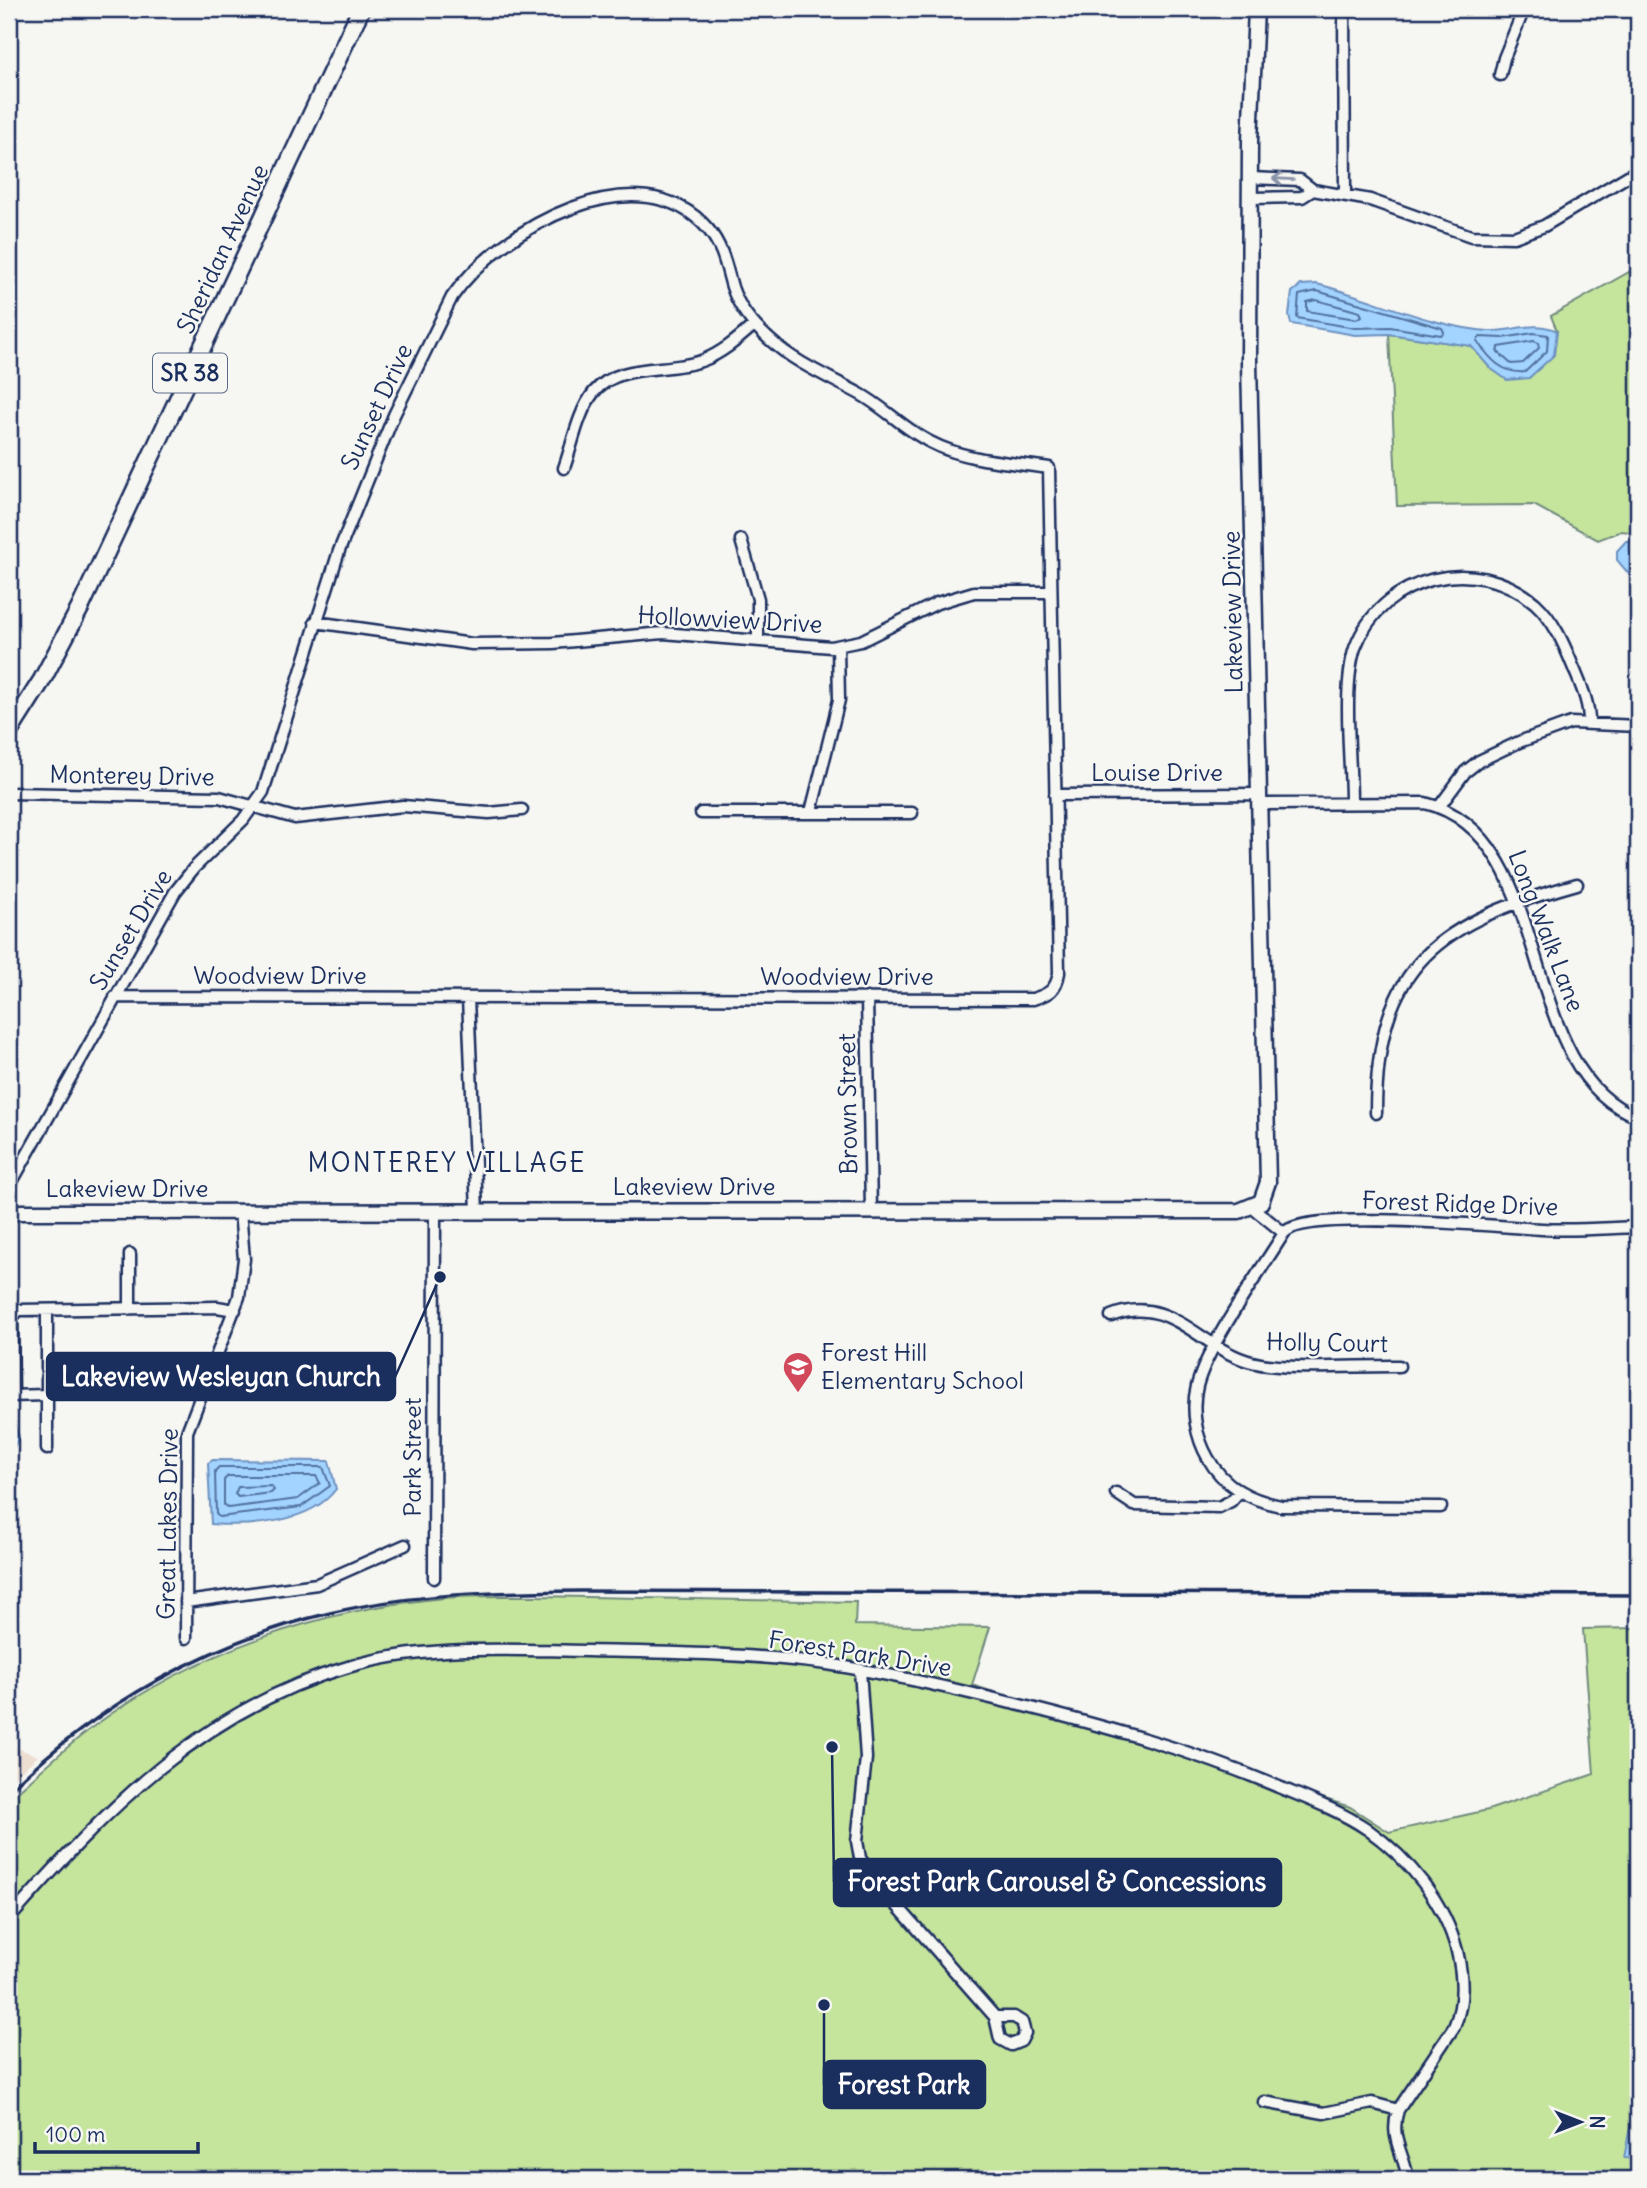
<svg xmlns="http://www.w3.org/2000/svg" width="1647" height="2188" viewBox="0 0 1647 2188" font-family="Delius,sans-serif">
  <style>
    .built { fill: #ecded1 }
    .green { fill: #c5e49c; stroke: #708a7d; stroke-width: 2 }
    .water { fill: #a3d3ff; stroke: #6d91bf; stroke-width: 2 }
    .lines { fill: none; stroke-linecap: round; stroke-linejoin: round }
    .shore { stroke: #51719e; stroke-width: 2 }
    .street-casing { stroke: #1b2f5e; stroke-width: 15 }
    .secondary-casing { stroke: #1b2f5e; stroke-width: 19 }
    .primary-casing { stroke: #1b2f5e; stroke-width: 21 }
    .street { stroke: #f6f6f2; stroke-width: 10 }
    .secondary { stroke: #f6f6f2; stroke-width: 14 }
    .primary { stroke: #f6f6f2; stroke-width: 16 }
    .rail { stroke: #1b2f5e; stroke-width: 3.5 }
    .oneway { stroke: #8892a8 }
    .labels { text-anchor: middle; stroke-width: 5; stroke-linejoin: round; paint-order: stroke }
    .shield { fill: #f6f6f2; stroke: #5d6b8a; stroke-width: 2 }
    .shield-label { font-size: 23px; font-weight: bold; fill: #1b2f5e }
    .street-label { font-size: 24px; fill: #1b2f5e; stroke: #f6f6f2 }
    .poi-label { font-size: 24px; fill: #1b2f5e; stroke: #f6f6f2; text-anchor: start }
    .neighbourhood-label { font-size: 26px; letter-spacing: 2px; fill: #1b2f5e; stroke: #f6f6f2 }
    .leader { fill: none; stroke: #1b2f5e; stroke-width: 2.5 }
    .callout-dot { fill: #1b2f5e; stroke: #f6f6f2; stroke-width: 2.5 }
    .callout { fill: #1b2f5e; stroke: #1b2f5e; stroke-width: 2.5 }
    .callout-label { font-size: 26px; text-anchor: middle; font-weight: bold; fill: #fff }
  </style>
  <rect width="100%" height="100%" fill="#f6f6f2"/>
  <filter id="ink" filterUnits="userSpaceOnUse"><feTurbulence type="fractalNoise" baseFrequency=".0143" numOctaves="2"/><feDisplacementMap in="SourceGraphic" scale="14" xChannelSelector="R" yChannelSelector="G"/><feConvolveMatrix kernelMatrix="1 2 1 2 8 2 1 2 1" color-interpolation-filters="sRGB"/></filter>
  <g filter="url(#ink)">
    <!-- built -->
    <path class="built" d="M 9,1745 L 38,1756 L 9,1782 Z"/>
    <!-- green -->
    <path class="green" d="M 1638,267 L 1638,533 L 1621,531 L 1598,540 L 1534,505 L 1397,506 L 1389,334 L 1472,346 L 1490,368 L 1557,331 L 1551,316 Z
      M 534,1596 L 856,1602 L 855,1625 L 990,1627 L 972,1685 L 1350,1807 L 1389,1832 L 1488,1810 L 1594,1774 L 1583,1629 L 1638,1628 L 1638,2179 L 9,2179 L 9,1799 C 37,1775 64,1748 94,1726 C 194,1652 320,1609 444,1598 C 474,1595 504,1596 534,1596 Z"/>
    <!-- water -->
    <path class="water" d="M 1317,284 C 1372,298 1432,327 1488,331 C 1512,332 1534,320 1557,331 L 1554,355 L 1529,378 L 1507,380 L 1490,368 L 1471,346 L 1389,334 L 1355,335 L 1291,324 L 1289,315 L 1292,292 L 1301,285 Z
      M 1626,541 L 1638,541 L 1638,585 L 1617,560 L 1617,551 Z
      M 12,1417 L 19,1437 L 14,1447 L 9,1448 L 9,1420 Z
      M 213,1460 L 329,1461 L 336,1489 C 311,1523 250,1527 211,1524 L 208,1463 Z
      M 1638,2086 L 1638,2159 L 1624,2158 Z"/>
    <g class="lines">
      <!-- shore -->
      <path class="shore" d="M 1317,291 L 1442,328 L 1444,332 L 1441,335 L 1390,327 L 1355,328 L 1297,318 L 1299,295 Z
        M 1316,300 L 1360,312 L 1362,316 L 1356,319 L 1307,311 L 1307,302 Z
        M 1533,333 L 1548,335 L 1547,351 L 1525,372 C 1502,374 1490,359 1477,341 L 1480,337 L 1503,338 Z
        M 1534,341 L 1538,343 L 1539,348 L 1523,363 L 1511,364 L 1497,351 L 1499,347 Z
        M 219,1467 L 323,1467 L 330,1486 L 301,1507 L 219,1517 L 216,1514 L 215,1471 Z
        M 228,1476 L 316,1476 L 320,1483 L 298,1499 L 228,1508 L 224,1505 L 224,1480 Z
        M 271,1486 L 274,1490 L 271,1493 L 238,1497 L 235,1494 L 238,1487 Z"/>
      <!-- street casing -->
      <g class="street-casing">
        <path id="street" d="M 1344,9 L 1345,194
          M 1500,75 L 1504,58 L 1524,9
          M 1250,178 L 1300,180 L 1313,190 L 1370,200 L 1471,236 L 1514,237 L 1544,226 L 1638,170
          M 1250,198 L 1302,197 L 1313,190
          M 564,468 C 573,443 578,412 594,392 C 619,362 667,373 701,361 C 721,354 738,339 754,325
          M 741,540 L 758,599 L 758,641
          M 315,622 L 472,644 L 553,643 L 663,633 L 831,647 L 861,641 L 937,603 L 974,592 L 1051,592
          M 9,793 L 219,797 L 295,818 L 403,806 L 489,813 L 522,810
          M 1055,795 L 1260,794
          M 1351,801 C 1351,759 1342,687 1355,648 C 1382,575 1476,553 1535,603 C 1555,621 1565,647 1575,671 C 1582,688 1589,703 1589,722
          M 1260,804 L 1425,803 C 1559,836 1513,1071 1638,1117
          M 1439,807 L 1465,772 L 1479,761 L 1519,742 L 1571,723 L 1638,726
          M 811,812 L 839,700 L 838,646
          M 701,813 L 912,813
          M 468,998 L 477,1211
          M 867,998 L 871,1210
          M 1376,1113 C 1376,961 1441,922 1577,884
          M 9,1187 L 175,892 L 194,868 L 243,820 L 263,792 L 339,551 L 394,415 L 452,297 C 499,229 640,150 708,229 C 723,247 726,266 732,287 C 739,308 753,325 769,339 C 795,363 829,377 860,394 C 884,407 904,429 930,442 C 966,461 1009,462 1049,468 L 1059,973 C 1056,990 1049,994 1033,999 L 115,997
          M 1253,1208 L 1284,1233
          M 130,1254 L 130,1309
          M 47,1310 L 47,1449
          M 1111,1316 C 1169,1293 1198,1346 1248,1361 C 1283,1372 1359,1365 1399,1366
          M 207,1378 L 228,1387 L 330,1388
          M 9,1396 L 47,1395
          M 13,1396 L 12,1317 L 19,1310 L 217,1307 L 235,1310
          M 1116,1493 L 1134,1505 L 1219,1507 L 1231,1501 L 1239,1492
          M 1441,1507 L 1281,1506 C 1250,1500 1224,1487 1208,1458 C 1196,1437 1191,1410 1197,1386 C 1208,1344 1260,1272 1284,1233 C 1305,1208 1501,1227 1542,1229 C 1574,1231 1606,1228 1638,1227
          M 434,1578 L 435,1211
          M 186,1602 L 317,1584 L 405,1545
          M 186,1638 L 187,1432 L 239,1297 L 244,1259 L 240,1211
          M 860,1670 L 866,1758 L 857,1841 L 860,1858 L 872,1877 L 995,2017 L 1000,2039 L 1011,2045 L 1021,2041 L 1025,2033 L 1022,2022 L 1014,2017 L 995,2017
          M 9,1919 C 105,1810 204,1708 348,1667 C 425,1644 508,1650 587,1651 C 667,1653 748,1653 827,1664 C 892,1674 957,1690 1020,1705 C 1107,1727 1191,1750 1274,1785 C 1305,1798 1339,1810 1367,1829 C 1409,1859 1444,1901 1457,1951 C 1463,1976 1464,2004 1454,2027 L 1398,2110 C 1389,2138 1404,2153 1408,2179
          M 1264,2102 L 1324,2113 L 1372,2103 L 1398,2110"/>
      </g>
      <!-- secondary casing -->
      <g class="secondary-casing">
        <path id="secondary" d="M 9,1212 L 1239,1211 L 1261,1202 L 1268,1182 L 1249,362 L 1250,141 L 1256,9"/>
      </g>
      <!-- primary casing -->
      <g class="primary-casing">
        <path id="primary" d="M 9,732 L 42,680 L 80,608 L 361,9"/>
      </g>
      <!-- street -->
      <use href="#street" class="street"/>
      <!-- secondary -->
      <use href="#secondary" class="secondary"/>
      <!-- primary -->
      <use href="#primary" class="primary"/>
      <!-- rail -->
      <path class="rail" d="M 9,1791 C 97,1705 210,1641 330,1613 C 414,1593 497,1592 582,1591 C 664,1591 745,1592 827,1592 C 1098,1593 1368,1594 1638,1595"/>
    </g>
    <!-- one-way arrows -->
    <defs><path id="oneway-shaft" d="M-6 0H5M1.5-3L5.5 0L1.5 3" fill="none" stroke-width="1.6" stroke-linecap="round" stroke-linejoin="round" transform="scale(1.75)"/></defs>
    <use class="oneway" href="#oneway-shaft" transform="translate(1283 179) rotate(-177)"/>
  </g>
  <!-- icons -->
  <defs>
    <g id="school-pin" transform="scale(1.575)"><path d="M0 17L-7.5 6A9.5 9.5 0 1 1 7.5 6Z" fill="#d1495b" stroke="#f6f6f2"/><path d="M0-5L7-2L0 1L-7-2ZM-4 1L0 2.5L4 1V4Q0 6-4 4Z" fill="#fff"/></g>
  </defs>
  <g fill-rule="evenodd">
    <use href="#school-pin" x="798" y="1367"/>
  </g>
  <g class="labels">
    <!-- shield labels -->
    <rect class="shield" x="153" y="353.5" width="74" height="39" rx="5"/>
    <g class="shield-label">
      <text x="190" y="381">SR 38</text>
    </g>
    <!-- street labels -->
    <g class="street-label">
      <text transform="translate(223 249) rotate(-65)" y="8">Sheridan Avenue</text>
      <text transform="translate(377 407) rotate(-65)" y="8">Sunset Drive</text>
      <text transform="translate(1233 612) rotate(-91)" y="8">Lakeview Drive</text>
      <text transform="translate(730 620) rotate(3)" y="8">Hollowview Drive</text>
      <text x="1157" y="781">Louise Drive</text>
      <text transform="translate(132 776) rotate(1)" y="8">Monterey Drive</text>
      <text transform="translate(131 930) rotate(-59)" y="8">Sunset Drive</text>
      <text transform="translate(1546 931) rotate(69)" y="8">Long Walk Lane</text>
      <text x="280" y="984">Woodview Drive</text>
      <text x="847" y="985">Woodview Drive</text>
      <text transform="translate(848 1104) rotate(-91)" y="8">Brown Street</text>
      <text x="694" y="1195">Lakeview Drive</text>
      <text x="127" y="1197">Lakeview Drive</text>
      <text transform="translate(1460 1204) rotate(2)" y="8">Forest Ridge Drive</text>
      <text transform="translate(1327 1343) rotate(1)" y="8">Holly Court</text>
      <text transform="translate(413 1457) rotate(-90)" y="8">Park Street</text>
      <text transform="translate(168 1524) rotate(-89)" y="8">Great Lakes Drive</text>
      <text transform="translate(860 1654) rotate(9)" y="8">Forest Park Drive</text>
    </g>
    <!-- poi labels -->
    <g class="poi-label">
      <text x="821" y="1361">Forest Hill<tspan x="821" dy="28">Elementary School</tspan></text>
    </g>
    <!-- neighbourhood labels -->
    <g class="neighbourhood-label">
      <text x="447" y="1172">MONTEREY VILLAGE</text>
    </g>
  </g>
  <!-- callouts -->
  <path class="leader" d="M440 1277L395 1377M832 1747L834 1882M824 2005L824 2085"/>
  <g class="callout-dot">
    <circle cx="440" cy="1277" r="7"/>
    <circle cx="832" cy="1747" r="7"/>
    <circle cx="824" cy="2005" r="7"/>
  </g>
  <g class="callout">
    <rect x="47" y="1353" width="348" height="47" rx="7"/>
    <rect x="834" y="1859" width="447" height="47" rx="7"/>
    <rect x="824" y="2061" width="161" height="47" rx="7"/>
  </g>
  <g class="callout-label">
    <text x="221" y="1386">Lakeview Wesleyan Church</text>
    <text x="1057" y="1891">Forest Park Carousel &amp; Concessions</text>
    <text x="904" y="2094">Forest Park</text>
  </g>
  <!-- margin -->
  <rect width="1647" height="2188" fill="none" stroke="#f6f6f2" stroke-width="35"/>
  <rect x="18" y="18" width="1612" height="2153" fill="none" stroke="#1b2f5e" stroke-width="2.5" filter="url(#ink)"/>
  <!-- north arrow -->
  <g transform="translate(1580 2122) rotate(90)" stroke="#f6f6f2" stroke-width="5" paint-order="stroke">
  <path d="M0-5L12 26L0 18L-12 26Z" fill="#1b2f5e"/>
  <text y="-10" font-size="19" font-weight="bold" text-anchor="middle" fill="#1b2f5e">N</text>
  </g>
  <!-- scale -->
  <path d="M35 2142v10h163v-10" fill="none" stroke="#1b2f5e" stroke-width="3.5"/>
  <text x="46" y="2142" font-size="21" fill="#1b2f5e" stroke="#f6f6f2" stroke-width="5" paint-order="stroke">100 m</text>
</svg>
